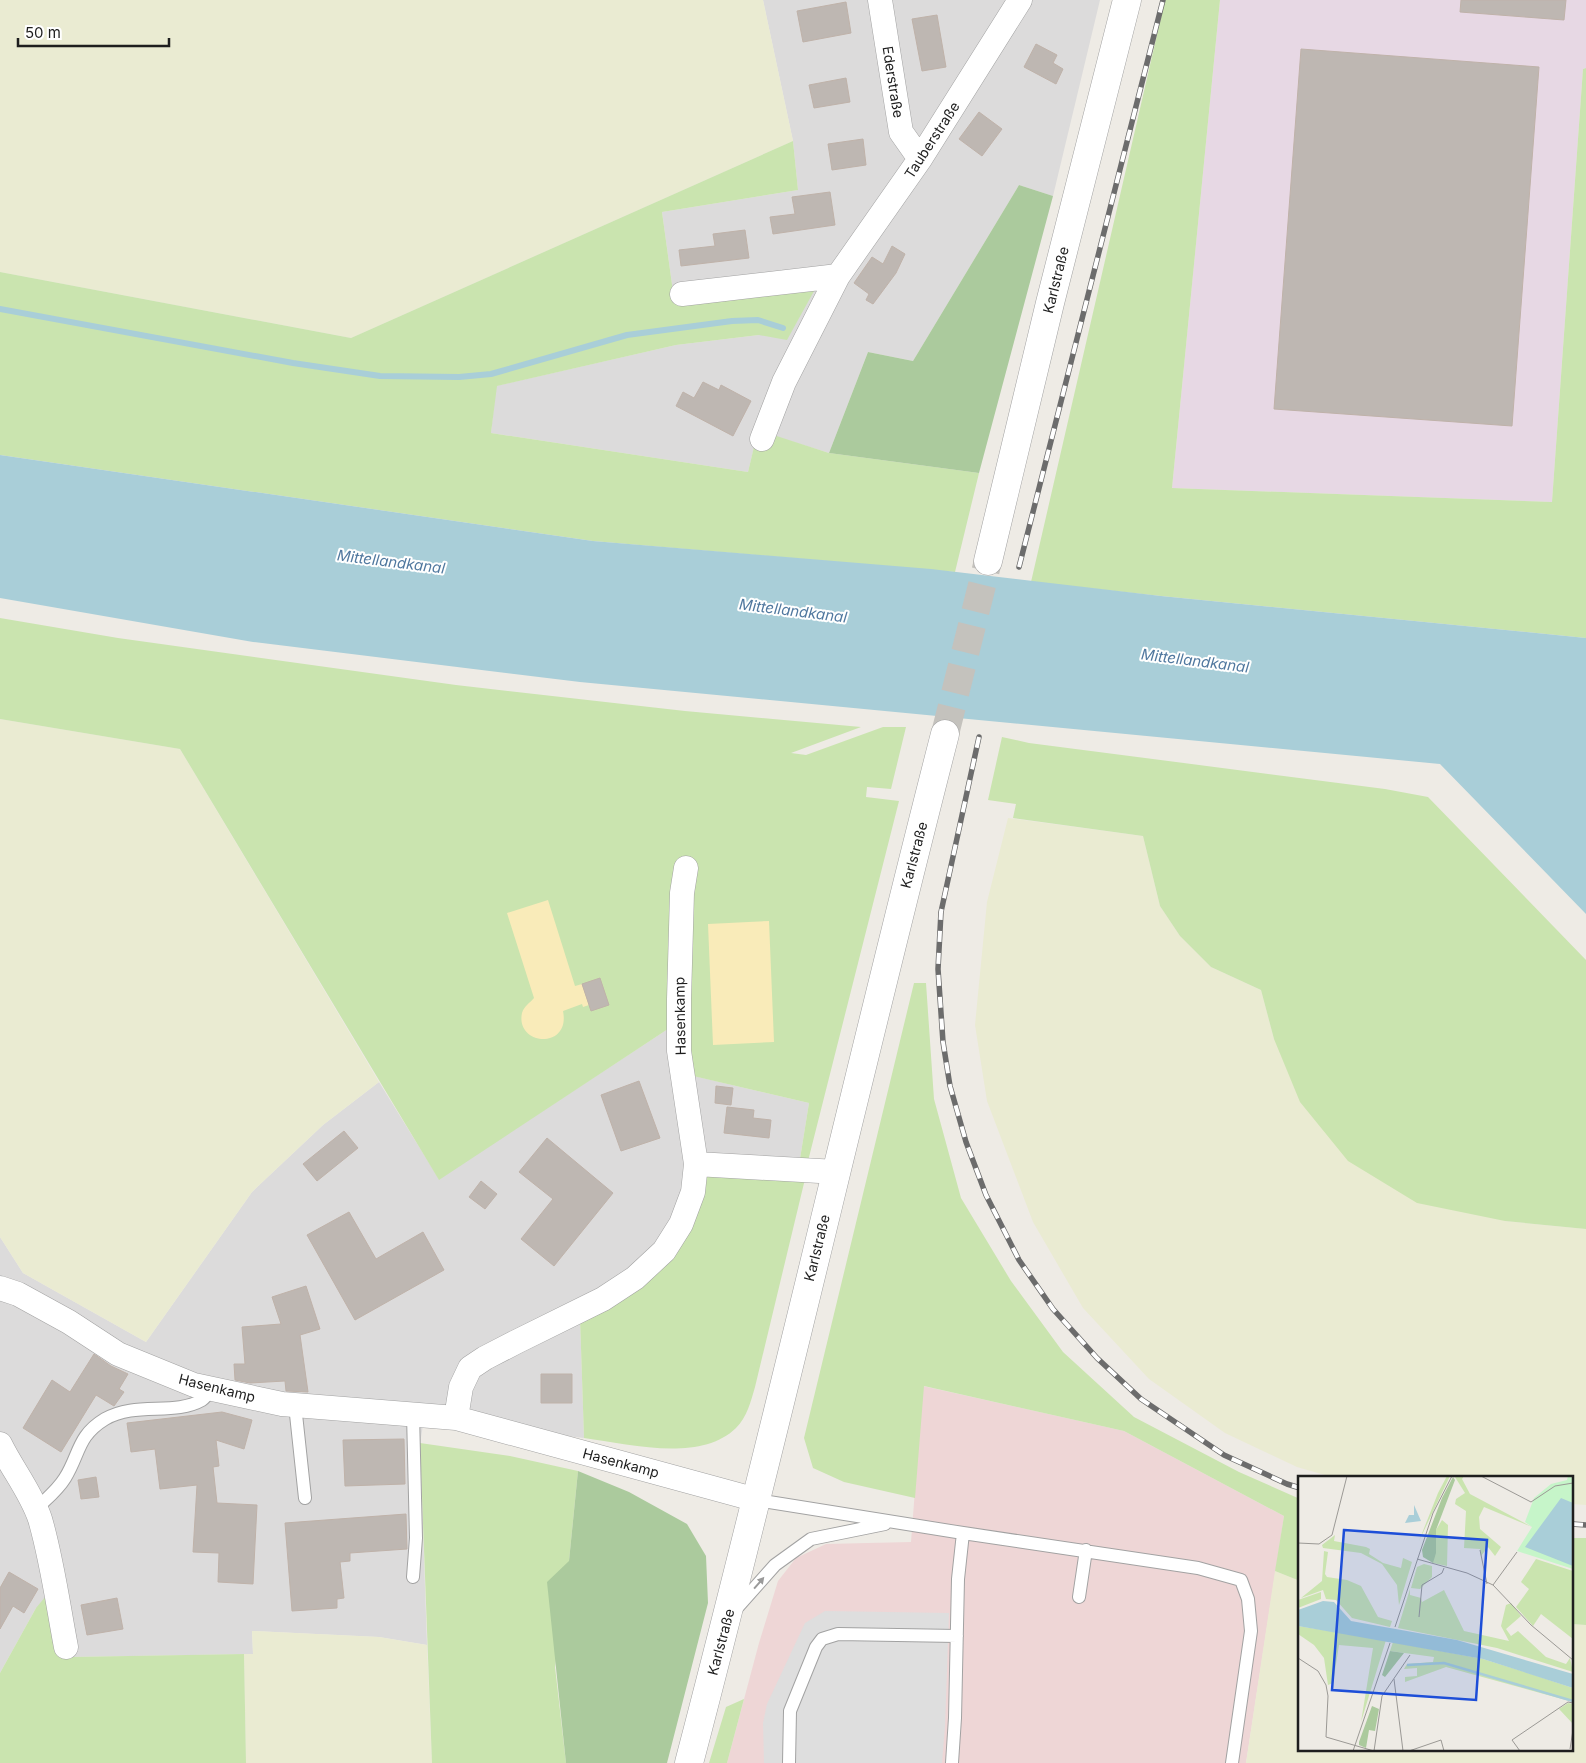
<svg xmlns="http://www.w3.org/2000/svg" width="1586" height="1763" viewBox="0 0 1586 1763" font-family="Inter,sans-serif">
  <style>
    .residential { fill: #dcdbdb }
    .commercial { fill: #eed6d6 }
    .industrial { fill: #e7d8e4 }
    .farmland { fill: #eaebd2 }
    .grass { fill: #cae4af }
    .forest { fill: #abca9d }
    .sand { fill: #f9ebb9 }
    .parking { fill: #dedede }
    .water { fill: #a9ced8 }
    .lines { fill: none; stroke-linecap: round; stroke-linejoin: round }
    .stream { stroke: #a9ced8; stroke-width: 6 }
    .building { fill: #beb7b2; stroke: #bfb2a9 }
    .tertiary-tunnel { stroke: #c4c2bd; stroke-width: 28; stroke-dasharray: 28 14; stroke-linecap: butt }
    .service-casing { stroke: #a2a2a2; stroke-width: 14 }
    .minor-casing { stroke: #a2a2a2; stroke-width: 25 }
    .tertiary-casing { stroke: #a2a2a2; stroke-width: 29 }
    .service { stroke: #fff; stroke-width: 12 }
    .minor { stroke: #fff; stroke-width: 24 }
    .tertiary { stroke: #fff; stroke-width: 28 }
    .rail-casing { stroke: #6c6c6c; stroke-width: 5.5 }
    .rail { stroke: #fff; stroke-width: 4; stroke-dasharray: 11; stroke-linecap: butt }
    .oneway { fill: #9a9a9a }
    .labels { text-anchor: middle; stroke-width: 4; stroke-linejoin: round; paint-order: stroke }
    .street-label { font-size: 14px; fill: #1e1e1e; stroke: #fff }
    .water-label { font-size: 15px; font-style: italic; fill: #50789f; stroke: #fff }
    .inset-river { fill: none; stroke: #a9ced8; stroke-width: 2.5 }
    .inset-road { fill: none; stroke: #9b9995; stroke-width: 1 }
    .view { fill: #1d4ed8; fill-opacity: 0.15; stroke: #1d4ed8; stroke-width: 2.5 }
    .inset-edge { fill: none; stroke: #1e1e1e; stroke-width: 2.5 }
  </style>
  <rect width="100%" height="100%" fill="#eeebe5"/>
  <!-- residential -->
  <path class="residential" d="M 763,0 L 1100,0 L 1053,196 L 1019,185 L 913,361 L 868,352 L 829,453 L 758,431 L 748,472 L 491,433 L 496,386 L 676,345 L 759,335 L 674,299 L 662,212 L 798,190 L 793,141 Z
    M 671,1027 L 677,1072 L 809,1103 L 799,1165 L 666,1243 L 580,1318 L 584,1438 L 424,1419 L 420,1443 L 427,1645 L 379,1637 L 252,1631 L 253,1654 L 70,1657 L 36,1608 L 0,1673 L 0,1237 L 23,1273 L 146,1342 L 252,1192 L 323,1125 L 379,1082 L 439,1179 Z"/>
  <!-- commercial -->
  <path class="commercial" d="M 923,1386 L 1124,1431 L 1284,1516 L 1246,1763 L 727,1763 L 759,1643 L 778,1581 L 796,1558 L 826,1544 L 911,1542 Z"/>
  <!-- industrial -->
  <path class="industrial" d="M 1220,0 L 1586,0 L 1586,68 L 1583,69 L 1552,502 L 1172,488 Z"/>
  <!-- farmland -->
  <path class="farmland" d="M 0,0 L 763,0 L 793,141 L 351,338 L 0,272 Z
    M 0,719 L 180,749 L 379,1082 L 323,1125 L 252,1192 L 146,1342 L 23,1273 L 0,1237 Z
    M 1008,818 L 1143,836 L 1160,906 L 1180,936 L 1211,967 L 1261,990 L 1274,1039 L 1505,1221 L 1586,1229 L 1586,1505 L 1572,1504 L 1572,1477 L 1332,1477 L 1297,1467 L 1225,1433 L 1149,1379 L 1083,1308 L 1033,1222 L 987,1101 L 975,1025 L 987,902 Z
    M 1275,1571 L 1300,1581 L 1300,1749 L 1572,1749 L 1572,1624 L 1586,1625 L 1586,1763 L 1246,1763 Z
    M 252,1631 L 379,1637 L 427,1645 L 432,1763 L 246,1763 L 244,1654 L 253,1654 Z"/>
  <!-- grass -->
  <path class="grass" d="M 1165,0 L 1220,0 L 1172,488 L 1552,502 L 1583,69 L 1586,68 L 1586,638 L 1161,596 L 1031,582 Z
    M 793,141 L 798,190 L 662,212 L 674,299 L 819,282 L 787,340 L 759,335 L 676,345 L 497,386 L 491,433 L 748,472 L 758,430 L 829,453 L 979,473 L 955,572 L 593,541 L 0,455 L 0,272 L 351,338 Z
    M 0,618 L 118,638 L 456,685 L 685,711 L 861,727 L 791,753 L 806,755 L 883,727 L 906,727 L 891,789 L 867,787 L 866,797 L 899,801 L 807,1165 L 799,1165 L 809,1103 L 676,1072 L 671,1027 L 439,1180 L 180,749 L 0,719 Z
    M 1002,737 L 1029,743 L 1385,789 L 1428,797 L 1586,960 L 1586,1229 L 1505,1221 L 1417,1203 L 1348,1161 L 1300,1102 L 1274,1039 L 1261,990 L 1211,967 L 1180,936 L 1160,906 L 1143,836 L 1013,818 L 1016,804 L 988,800 Z
    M 914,983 L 926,983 L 934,1099 L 961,1198 L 1011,1281 L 1063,1352 L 1134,1417 L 1239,1472 L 1300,1499 L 1300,1581 L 1275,1571 L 1284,1516 L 1124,1431 L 924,1386 L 915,1498 L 844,1482 L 813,1468 L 804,1438 Z
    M 701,1175 L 805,1179 L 755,1387 C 751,1401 747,1417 736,1428 C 700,1463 629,1444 584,1438 L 580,1318 L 635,1286 Z
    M 420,1443 L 510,1456 L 578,1471 L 569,1561 L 555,1667 L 566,1763 L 432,1763 Z
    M 1572,1538 L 1586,1538 L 1586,1625 L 1572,1624 Z
    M 55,1585 L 70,1657 L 244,1654 L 246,1763 L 0,1763 L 0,1673 L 36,1608 Z
    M 744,1699 L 727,1763 L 709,1763 L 726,1707 Z"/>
  <!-- forest -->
  <path class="forest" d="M 1019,185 L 1053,196 L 979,473 L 829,453 L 868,352 L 913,361 Z
    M 578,1471 L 629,1492 L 687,1524 L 706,1556 L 708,1603 L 667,1763 L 566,1763 L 547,1582 L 569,1561 Z"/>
  <!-- sand -->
  <path class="sand" d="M 548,900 L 575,986 L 582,984 L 589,1005 L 583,1007 L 582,1004 L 563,1011 C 571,1050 515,1046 522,1013 C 524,1006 530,1003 534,998 L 507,913 Z
    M 769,921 L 774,1042 L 713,1045 L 708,924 Z"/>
  <!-- parking -->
  <path class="parking" d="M 825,1611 L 949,1613 L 945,1726 L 942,1763 L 764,1763 L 763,1723 L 767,1704 L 805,1623 Z"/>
  <!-- water -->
  <path class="water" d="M 0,455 L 593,541 L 931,569 L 1161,596 L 1586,638 L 1586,914 L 1440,764 L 580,682 L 253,642 L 0,598 Z"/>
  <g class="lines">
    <!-- stream -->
    <path class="stream" d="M 0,309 L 293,363 L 380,376 L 459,377 L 491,374 L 627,335 L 732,321 L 758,320 L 783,328"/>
  </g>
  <!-- building -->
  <path class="building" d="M 1461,0 L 1566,0 L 1564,20 L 1460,12 Z
    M 846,2 L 851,33 L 803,42 L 797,11 Z
    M 937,15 L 946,67 L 922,71 L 912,19 Z
    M 1036,44 L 1057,55 L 1053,63 L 1063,69 L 1056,84 L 1024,67 Z
    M 1301,49 L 1539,67 L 1512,426 L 1274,409 Z
    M 846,78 L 850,102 L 814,108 L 809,85 Z
    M 979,112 L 1002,129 L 982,156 L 959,139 Z
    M 863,139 L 866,165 L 832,170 L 828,144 Z
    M 830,192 L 835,225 L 773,234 L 770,217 L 795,214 L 792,197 Z
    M 745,230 L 749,258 L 681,266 L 679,250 L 715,246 L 713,234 Z
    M 892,246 L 905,254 L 896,273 L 873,304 L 866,300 L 869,294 L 854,283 L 872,257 L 883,264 Z
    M 703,382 L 719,390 L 721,385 L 751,401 L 733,436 L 676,406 L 683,392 L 694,398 Z
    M 600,978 L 609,1005 L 591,1011 L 582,984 Z
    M 639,1081 L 660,1138 L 621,1151 L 601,1095 Z
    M 716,1086 L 733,1088 L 731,1105 L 715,1103 Z
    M 727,1107 L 754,1110 L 753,1118 L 771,1120 L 769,1138 L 724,1133 Z
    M 344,1131 L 358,1148 L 317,1181 L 303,1164 Z
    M 547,1138 L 613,1193 L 554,1266 L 521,1239 L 553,1199 L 519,1172 Z
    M 481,1181 L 497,1194 L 485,1209 L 469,1197 Z
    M 349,1212 L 376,1259 L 423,1232 L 444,1270 L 355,1320 L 307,1235 Z
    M 306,1286 L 320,1329 L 300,1335 L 308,1392 L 286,1391 L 285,1381 L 250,1383 L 235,1380 L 234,1364 L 245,1364 L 242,1327 L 281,1324 L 272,1297 Z
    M 94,1354 L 111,1366 L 128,1374 L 119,1389 L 124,1392 L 114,1406 L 96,1395 L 61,1452 L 23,1428 L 52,1380 L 70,1392 Z
    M 541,1374 L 572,1374 L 572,1403 L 541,1403 Z
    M 222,1412 L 252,1420 L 244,1449 L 216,1440 L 219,1466 L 213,1467 L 217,1503 L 257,1505 L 253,1584 L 218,1582 L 219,1553 L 193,1552 L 197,1485 L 160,1489 L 155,1449 L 131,1452 L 127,1423 Z
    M 404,1439 L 405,1484 L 345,1486 L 343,1440 Z
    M 96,1477 L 99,1497 L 81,1499 L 78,1480 Z
    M 406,1514 L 407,1549 L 350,1553 L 350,1561 L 340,1562 L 344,1598 L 337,1599 L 337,1608 L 292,1611 L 285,1523 Z
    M 9,1572 L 38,1589 L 24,1613 L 13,1606 L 0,1629 L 0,1588 Z
    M 117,1598 L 123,1629 L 87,1635 L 81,1605 Z"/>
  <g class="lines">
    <!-- tertiary-tunnel -->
    <path class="tertiary-tunnel" d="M 945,734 L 988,561"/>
    <!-- service casing -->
    <g class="service-casing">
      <path id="service" d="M 295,1405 L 305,1498
        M 413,1414 L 416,1538 L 413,1577
        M 757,1500 L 963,1533 L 1198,1568 L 1241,1580 L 1248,1599 L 1251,1631 L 1232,1763
        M 36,1509 C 46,1499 57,1491 65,1478 C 80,1454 77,1436 105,1419 C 136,1401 174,1416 202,1400 C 206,1397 209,1392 212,1388
        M 1079,1597 L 1086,1550
        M 735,1610 L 775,1565 L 811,1539 L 885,1524
        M 789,1763 L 790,1711 L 816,1647 L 822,1639 L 838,1634 L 957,1636
        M 952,1763 L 955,1718 L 958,1579 L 963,1533"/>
    </g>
    <!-- minor casing -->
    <g class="minor-casing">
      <path id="minor" d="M 880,0 L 901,132 L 920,159
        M 682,294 L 838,276
        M 762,439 L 784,382 L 838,276 L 920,159 L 1020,0
        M 696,1164 L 837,1172
        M 0,1288 L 18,1294 L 69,1322 L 118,1354 L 194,1385 L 282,1404 L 456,1418 L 757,1500
        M 456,1418 L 461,1387 L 470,1368 L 485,1358 L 516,1342 L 603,1299 L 635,1278 L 664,1251 L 681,1224 L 693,1192 L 696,1164 L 679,1051 L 679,999 L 682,893 L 686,868
        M 0,1444 C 12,1469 31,1492 40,1519 C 52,1560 58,1605 66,1647"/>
    </g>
    <!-- tertiary casing -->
    <g class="tertiary-casing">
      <path id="tertiary" d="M 988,561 L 1050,303 L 1127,0
        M 689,1763 C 779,1421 857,1076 945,734"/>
    </g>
    <!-- service -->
    <use href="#service" class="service"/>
    <!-- minor -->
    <use href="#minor" class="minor"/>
    <!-- tertiary -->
    <use href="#tertiary" class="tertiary"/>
    <!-- rail casing -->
    <g class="rail-casing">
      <path id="rail" d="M 1019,567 L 1163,0
        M 979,737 L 941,912 L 938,969 L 943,1042 L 950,1086 L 966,1142 L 986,1195 L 1019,1260 L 1053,1309 L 1097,1358 L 1141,1399 L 1224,1455 L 1287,1484 L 1300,1488
        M 1572,1524 L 1586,1525"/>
    </g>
    <!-- rail -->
    <use href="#rail" class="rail"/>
  </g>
  <!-- one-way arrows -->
  <defs><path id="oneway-solid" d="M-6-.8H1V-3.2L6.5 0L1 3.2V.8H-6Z" transform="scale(1.25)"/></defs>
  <use class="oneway" href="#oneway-solid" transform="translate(759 1583) rotate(-49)"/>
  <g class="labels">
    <!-- street labels -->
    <g class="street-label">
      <text transform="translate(893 82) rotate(81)" y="5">Ederstraße</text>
      <text transform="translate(932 140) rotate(-57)" y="5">Tauberstraße</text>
      <text transform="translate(1056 280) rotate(-76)" y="5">Karlstraße</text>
      <text transform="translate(914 855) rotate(-75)" y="5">Karlstraße</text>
      <text transform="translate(680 1016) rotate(-91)" y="5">Hasenkamp</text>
      <text transform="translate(817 1248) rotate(-76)" y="5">Karlstraße</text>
      <text transform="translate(217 1388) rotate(14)" y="5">Hasenkamp</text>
      <text transform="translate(621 1463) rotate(15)" y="5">Hasenkamp</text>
      <text transform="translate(721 1642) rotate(-75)" y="5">Karlstraße</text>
    </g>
    <!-- water labels -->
    <g class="water-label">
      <text transform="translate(391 562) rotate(7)" y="5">Mittellandkanal</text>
      <text transform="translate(793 611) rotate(7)" y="5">Mittellandkanal</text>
      <text transform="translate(1195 661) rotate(7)" y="5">Mittellandkanal</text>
    </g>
  </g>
  <!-- overview -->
  <g transform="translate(1298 1476)">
    <rect width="275" height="275" fill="#eeebe5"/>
    <path d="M 149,0 L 152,0 L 121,65 L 140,17 ZM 166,0 L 164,3 L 172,18 L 234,51 L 186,31 L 181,41 L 182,53 L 203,71 L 197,80 L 190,71 L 183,80 L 182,73 L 166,72 L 168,35 L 157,28 L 158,23 L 167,17 L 157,1 ZM 144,44 L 150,49 L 149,90 L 135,87 L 138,54 ZM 37,59 L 36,65 L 68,71 L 72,73 L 71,78 L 85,87 L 103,92 L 105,82 L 114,86 L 101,129 L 99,109 L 84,88 L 63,77 L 25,72 L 24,69 ZM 26,75 L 30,76 L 27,98 L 29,101 L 49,104 L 63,110 L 80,141 L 94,145 L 92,151 L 54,142 L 38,124 L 28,123 L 25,114 L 3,122 L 24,105 ZM 238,83 L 275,95 L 275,163 L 243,138 L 235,150 L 218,131 L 231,113 L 223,106 ZM 126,88 L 134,90 L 134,101 L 122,113 L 113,112 L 119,91 ZM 112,113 L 112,119 L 123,122 L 124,126 L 146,114 L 166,155 L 211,165 L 203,150 L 208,129 L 213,127 L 223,140 L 208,153 L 213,160 L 220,155 L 248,181 L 268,188 L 272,182 L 275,196 L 199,172 L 100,152 ZM 23,116 L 23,123 L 0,132 L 0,124 ZM 0,150 L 88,164 L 63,246 L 75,172 L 41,169 L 35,207 L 30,209 L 26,182 L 16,169 L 0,158 ZM 95,166 L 185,183 L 227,196 L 275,212 L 275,226 L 148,191 L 107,206 L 107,201 L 119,200 L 119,192 L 106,193 L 109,188 L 135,186 L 136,181 L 92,175 ZM 270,227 L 275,228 L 275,248 L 261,233 Z" fill="#cae4af"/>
    <path d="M 155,1 L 157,4 L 138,54 L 138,77 L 135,87 L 125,81 L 124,74 L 144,22 ZM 92,175 L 106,177 L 87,201 L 84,199 ZM 74,230 L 81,233 L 77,255 L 71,254 L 68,272 L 61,269 L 61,266 Z" fill="#abca9d"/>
    <path d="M 270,0 L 275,0 L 275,93 L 219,75 L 234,51 L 227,46 L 236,22 L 253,8 L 269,4 Z" fill="#c6f5c9"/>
    <path d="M 263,22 L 275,27 L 275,90 L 227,71 ZM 116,29 L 123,45 L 107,47 L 111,39 L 116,39 ZM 25,125 L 36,126 L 53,145 L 159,164 L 275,198 L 275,212 L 185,183 L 0,150 L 0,134 Z" fill="#a9ced8"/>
    <path class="inset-river" d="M 109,189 L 146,187 L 275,225"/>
    <path class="inset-road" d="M 183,0 L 233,26 L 257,10 L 275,7M 0,67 L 21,68 L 34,59 L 49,0M 182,74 L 189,108M 119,83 L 169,97 L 195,109 L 233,149 L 275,184M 195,109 L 219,76M 121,141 L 124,109 L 144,97 L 146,92M 97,151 L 135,37 L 154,0M 0,182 L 20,195 L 28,209 L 30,220 L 28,261 L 76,275M 96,203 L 105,275M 272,273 L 275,254M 55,275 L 92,167M 76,275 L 84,220 L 112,179M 111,275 L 143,264 L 146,275M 222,275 L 214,264 L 270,226 L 275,227"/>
    <path class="view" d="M 46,54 L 189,64 L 178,224 L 34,214 Z"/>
    <rect width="275" height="275" class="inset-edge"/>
  </g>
  <!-- scale -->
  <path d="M18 38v8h151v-8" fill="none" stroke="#1e1e1e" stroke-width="2.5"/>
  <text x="25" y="38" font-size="15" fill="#1e1e1e" stroke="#ffffff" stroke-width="4" paint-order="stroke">50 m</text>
</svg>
